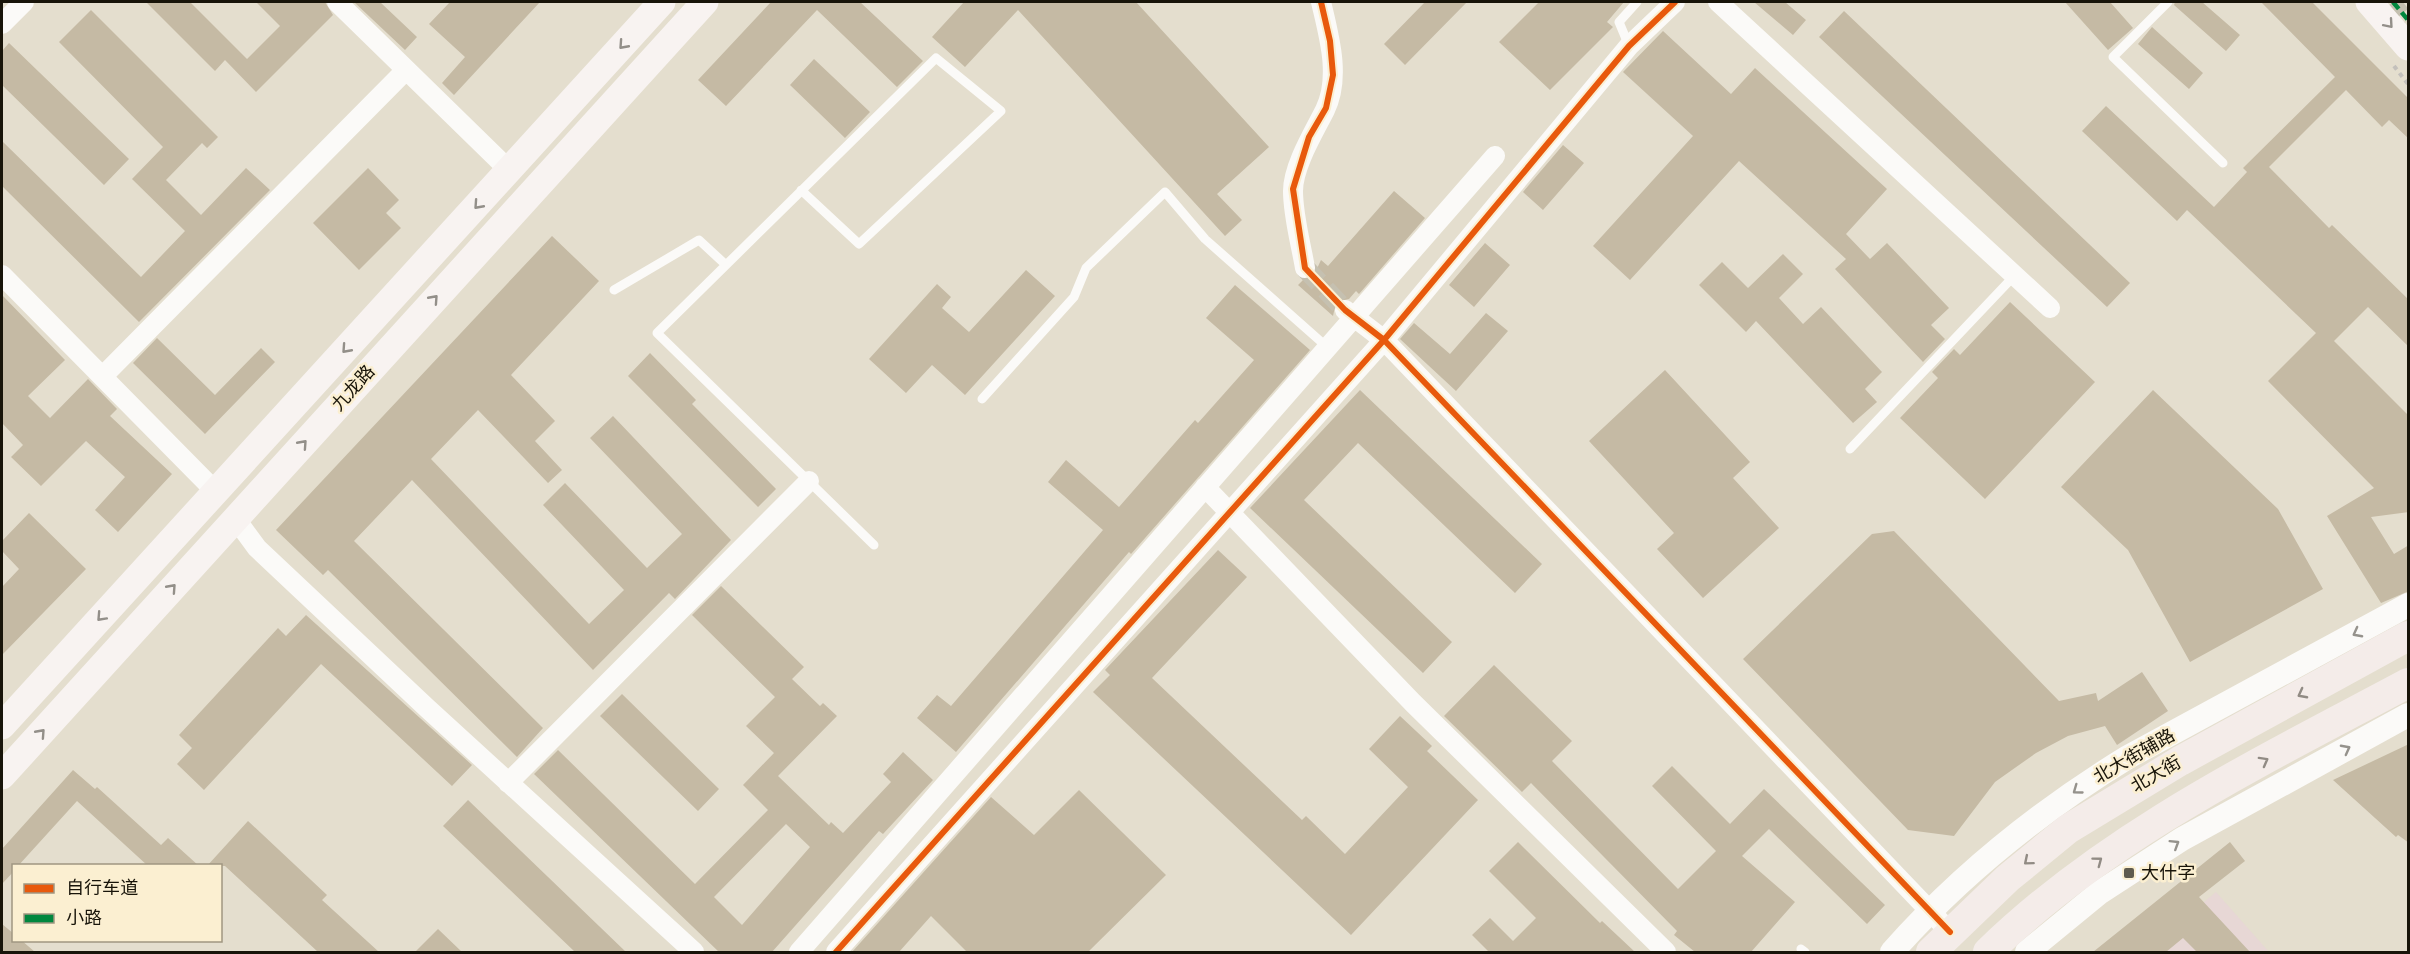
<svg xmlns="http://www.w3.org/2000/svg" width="2410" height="954" viewBox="0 0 2410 954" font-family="Manrope,'Noto Sans SC',sans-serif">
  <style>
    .education { fill: #e7d7d5 }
    .building { fill: #c5baa4; fill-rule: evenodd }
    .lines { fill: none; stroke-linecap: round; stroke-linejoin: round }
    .pedestrian-tunnel { stroke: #c5c0b0; stroke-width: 15; stroke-dasharray: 15 8; stroke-linecap: butt }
    .minor-tunnel { stroke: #c5c0b0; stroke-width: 20; stroke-dasharray: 20 10; stroke-linecap: butt }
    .path { stroke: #c3c0bb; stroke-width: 4; stroke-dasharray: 4.5 4.5; stroke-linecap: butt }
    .service { stroke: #fbfaf8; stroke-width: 9 }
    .minor { stroke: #fbfaf8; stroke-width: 20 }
    .tertiary { stroke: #fbfaf8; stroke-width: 24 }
    .secondary { stroke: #f8f3f1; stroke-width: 27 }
    .primary { stroke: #f4ece9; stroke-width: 30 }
    .quiet { stroke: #00873e; stroke-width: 4.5; stroke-dasharray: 9 4.5; stroke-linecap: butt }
    .cycleway-casing { stroke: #fbefd1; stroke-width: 10 }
    .cycleway { stroke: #e8590c; stroke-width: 6 }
    .oneway { stroke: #938f89 }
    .oneway2 { stroke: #95928c }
    .oneway3 { stroke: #918b84 }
    .poi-dot { fill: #5f5b4e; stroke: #fbefd1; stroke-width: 2 }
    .labels { text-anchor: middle; stroke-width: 5; stroke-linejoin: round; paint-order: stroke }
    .street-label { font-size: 18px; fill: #181409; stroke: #fbefd1 }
    .poi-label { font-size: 18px; fill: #181409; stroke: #fbefd1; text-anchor: start }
  </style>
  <rect width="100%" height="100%" fill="#e4dece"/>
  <!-- education -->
  <path class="education" d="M 2216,892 L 2269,952 L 2144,952 Z"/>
  <!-- building -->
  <path class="building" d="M 146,2 L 190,2 L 247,59 L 280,26 L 256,2 L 325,2 L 333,15 L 256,92 L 225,60 L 215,71 Z
    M 354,2 L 380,2 L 417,37 L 405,50 Z
    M 450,2 L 540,2 L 454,95 L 442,83 L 465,57 L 429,24 Z
    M 771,2 L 860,2 L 923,61 L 897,87 L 817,10 L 726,106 L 698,80 Z
    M 964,2 L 1136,2 L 1269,147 L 1217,194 L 1242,220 L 1225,236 L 1018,10 L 965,67 L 932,37 Z
    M 1425,2 L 1467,2 L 1405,65 L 1384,44 Z
    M 1539,2 L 1624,2 L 1607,22 L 1613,27 L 1550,90 L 1499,42 Z
    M 1754,2 L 1785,2 L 1806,20 L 1793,35 Z
    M 2065,2 L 2110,2 L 2133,28 L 2108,50 Z
    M 2175,2 L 2202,2 L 2240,35 L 2226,51 L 2174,5 Z
    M 2261,2 L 2312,2 L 2409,99 L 2409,139 L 2389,120 L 2382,127 L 2346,90 L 2269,167 L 2329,228 L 2332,225 L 2409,300 L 2409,347 L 2368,307 L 2334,341 L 2409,416 L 2409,512 L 2371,517 L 2394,554 L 2409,545 L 2409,591 L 2381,603 L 2327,516 L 2374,488 L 2268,381 L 2316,333 L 2187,210 L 2177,221 L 2082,131 L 2106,106 L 2214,207 L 2247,172 L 2243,168 L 2335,77 Z
    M 91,10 L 218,137 L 207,148 L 202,143 L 166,180 L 201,215 L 246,168 L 270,190 L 139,322 L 2,186 L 2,141 L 141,277 L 185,231 L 132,179 L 163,147 L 59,42 Z
    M 1844,11 L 2130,283 L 2107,307 L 1819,37 Z
    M 2152,27 L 2203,73 L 2189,89 L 2138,44 Z
    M 1663,31 L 1731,94 L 1755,68 L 1887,189 L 1846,234 L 1870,259 L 1887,243 L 1949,308 L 1931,325 L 1945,339 L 1923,362 L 1835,269 L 1846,259 L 1739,161 L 1630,280 L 1593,246 L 1693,136 L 1623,72 Z
    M 9,43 L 129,159 L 104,185 L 2,85 L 2,51 Z
    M 814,59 L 870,112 L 845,138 L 790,85 Z
    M 1563,145 L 1584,163 L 1543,210 L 1523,192 Z
    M 368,168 L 399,200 L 386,213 L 401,228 L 359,270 L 313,223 Z
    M 1394,191 L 1425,218 L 1359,294 L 1356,291 L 1349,299 L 1336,302 L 1333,316 L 1298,285 L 1303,280 L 1313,277 L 1321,260 L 1328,266 Z
    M 552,236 L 599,281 L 511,375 L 555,421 L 535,441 L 562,470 L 548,483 L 478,410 L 431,459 L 589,624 L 624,590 L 543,505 L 565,483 L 647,568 L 682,534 L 590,438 L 613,416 L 731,540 L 675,599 L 669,593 L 593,670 L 412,480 L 354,541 L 543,728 L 517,757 L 328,570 L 323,575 L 276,530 Z
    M 1485,243 L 1510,265 L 1474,307 L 1449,285 Z
    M 1783,254 L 1803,274 L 1779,298 L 1803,324 L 1821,307 L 1882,372 L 1865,389 L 1877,402 L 1853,423 L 1756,321 L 1746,332 L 1699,285 L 1722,262 L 1748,288 Z
    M 1026,270 L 1055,296 L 965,395 L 932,365 L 906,393 L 869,359 L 937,284 L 951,297 L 942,308 L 969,332 Z
    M 1235,285 L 1310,350 L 1131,554 L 1129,552 L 956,752 L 917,718 L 937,695 L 951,706 L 1103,530 L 1048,482 L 1066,460 L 1119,507 L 1195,420 L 1198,423 L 1254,360 L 1206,318 Z
    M 2,295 L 65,360 L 28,396 L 50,418 L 88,379 L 117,409 L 110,416 L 172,474 L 118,532 L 95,510 L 125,477 L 86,441 L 41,486 L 11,457 L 23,445 L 2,423 Z
    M 2010,302 L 2095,382 L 1985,499 L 1900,418 L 1938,378 L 1932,372 L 1954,349 L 1960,355 Z
    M 1486,313 L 1508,331 L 1456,391 L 1400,339 L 1414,323 L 1450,354 Z
    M 157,338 L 215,395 L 261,348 L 275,362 L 205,434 L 133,363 Z
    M 650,353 L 696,400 L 692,404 L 776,489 L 758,507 L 628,376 Z
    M 1665,370 L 1750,462 L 1733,478 L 1779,528 L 1703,598 L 1657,549 L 1674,533 L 1589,441 Z
    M 1360,390 L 1542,564 L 1515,593 L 1358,443 L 1304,500 L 1452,642 L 1423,673 L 1250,508 Z
    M 2153,390 L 2278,509 L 2323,589 L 2190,662 L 2128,550 L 2061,487 Z
    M 29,513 L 86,569 L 2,655 L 2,587 L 19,569 L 2,551 L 2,541 Z
    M 1894,531 L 2059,701 L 2096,693 L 2098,701 L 2142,672 L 2168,711 L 2117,745 L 2105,726 L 2068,736 L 2036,753 L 1995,782 L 1954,836 L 1908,830 L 1743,659 L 1872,534 Z
    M 1218,550 L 1247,577 L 1152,678 L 1302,820 L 1306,816 L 1345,854 L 1408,787 L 1369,749 L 1400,716 L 1432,746 L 1427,751 L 1478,800 L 1351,935 L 1093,692 L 1110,675 L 1105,670 Z
    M 721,586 L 804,667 L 792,679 L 820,706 L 823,703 L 837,716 L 778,776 L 829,825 L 831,822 L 843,833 L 891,782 L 883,774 L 903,752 L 933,780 L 883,834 L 879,831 L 772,952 L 719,952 L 534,774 L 558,750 L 695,884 L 768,810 L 743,785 L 774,753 L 746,726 L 775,697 L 692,615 ZM 786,824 L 810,847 L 742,925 L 714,897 Z
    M 306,615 L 472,765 L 452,786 L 321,664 L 204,790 L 177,764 L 192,748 L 179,735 L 278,628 L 286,636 Z
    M 1494,665 L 1572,741 L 1552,761 L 1678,889 L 1716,851 L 1652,786 L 1672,766 L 1730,824 L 1764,789 L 1885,905 L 1867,924 L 1769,829 L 1742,856 L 1795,902 L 1751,952 L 1695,952 L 1674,935 L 1677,931 L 1531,783 L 1522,792 L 1444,716 Z
    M 622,694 L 719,789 L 698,811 L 600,716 Z
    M 2409,744 L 2409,843 L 2398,835 L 2396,837 L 2333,780 Z
    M 73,770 L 95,789 L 97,787 L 161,845 L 168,838 L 199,866 L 148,866 L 77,801 L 18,866 L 14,866 L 14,871 L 2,884 L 2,849 Z
    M 1079,790 L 1166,875 L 1088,952 L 967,952 L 931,916 L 899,952 L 852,952 L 991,797 L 1034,835 Z
    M 468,800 L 626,952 L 575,952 L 443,826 Z
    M 248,821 L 327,895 L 322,900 L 379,952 L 318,952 L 225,866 L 207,866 Z
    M 1518,842 L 1600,923 L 1602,921 L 1635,952 L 1489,952 L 1472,935 L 1490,918 L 1513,941 L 1536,918 L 1489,871 Z
    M 2230,842 L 2245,861 L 2199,897 L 2250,952 L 2197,952 L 2183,938 L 2166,952 L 2093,952 Z
    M 2,924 L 14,934 L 14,940 L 21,940 L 35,952 L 2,952 Z
    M 438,929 L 462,952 L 415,952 Z"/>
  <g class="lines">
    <!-- pedestrian-tunnel -->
    <path class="pedestrian-tunnel" d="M 2393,2 L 2408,20"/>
    <!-- minor-tunnel -->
    <path class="minor-tunnel" d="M 1305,268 L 1345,310"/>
    <!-- path -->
    <path class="path" d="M 2394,66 L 2408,84"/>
    <!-- service -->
    <path class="service" d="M 2168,2 L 2113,57 L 2223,163
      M 1629,46 L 1619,22 L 1637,2
      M 801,190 L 859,244 L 1001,111 L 936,58 C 843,150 750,241 657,333 L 874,545
      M 614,290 L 699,240 L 726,265
      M 982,399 L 1074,297 L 1086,268 L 1165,192 L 1205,239 L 1327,347
      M 1850,449 L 2015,275
      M 1801,949 L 1805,952"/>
    <!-- minor -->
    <path class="minor" d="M 337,2 L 509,170
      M 1718,2 L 2050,308
      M 2,24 L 24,2
      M 1305,268 C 1301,244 1293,216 1293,191 C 1293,166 1314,132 1325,110 C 1341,77 1329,36 1321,2
      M 2,275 L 216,492
      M 1345,310 L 1384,340 L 1950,932
      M 103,376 L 406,70
      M 1205,487 L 1413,703 L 1666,952
      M 235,518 L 257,548 L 427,708 L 694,952
      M 508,783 L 809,481
      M 799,952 L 1495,156
      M 836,952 L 1384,340 L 1629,46 L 1675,2"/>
    <!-- tertiary -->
    <path class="tertiary" d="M 1892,952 C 1960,875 2040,811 2128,757 L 2408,605
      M 2027,952 L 2099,893 L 2182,839 L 2408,715"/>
    <!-- secondary -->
    <path class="secondary" d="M 2369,2 L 2408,47
      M 2,726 L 662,2
      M 2,776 L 705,2"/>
    <!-- primary -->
    <path class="primary" d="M 1931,952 L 2008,878 L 2068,829 L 2180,761 L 2408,636
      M 1988,952 C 2108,835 2262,761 2408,683"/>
    <!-- quiet -->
    <path class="quiet" d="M 2393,2 L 2408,20"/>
    <!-- cycleway casing -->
    <g class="cycleway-casing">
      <path id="cycleway" d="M 1321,2 L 1330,41 L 1333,75 L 1326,108 L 1309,137 L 1293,189 L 1305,268 L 1345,310 L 1384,340 L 1950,932
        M 836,952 L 1384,340 L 1629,46 L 1675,2"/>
    </g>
    <!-- cycleway -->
    <use href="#cycleway" class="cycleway"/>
  </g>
  <!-- one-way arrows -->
  <defs><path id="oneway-chevron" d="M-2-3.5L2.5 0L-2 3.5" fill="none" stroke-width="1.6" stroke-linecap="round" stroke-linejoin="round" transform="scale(1.5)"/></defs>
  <g class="oneway">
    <use href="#oneway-chevron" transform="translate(2389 24) rotate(49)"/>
    <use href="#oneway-chevron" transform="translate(623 45) rotate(132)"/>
    <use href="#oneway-chevron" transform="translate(478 205) rotate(132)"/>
    <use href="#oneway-chevron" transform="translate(434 299) rotate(-48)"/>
    <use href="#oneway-chevron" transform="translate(346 349) rotate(132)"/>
    <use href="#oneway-chevron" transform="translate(303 444) rotate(-48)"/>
    <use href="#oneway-chevron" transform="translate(172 588) rotate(-48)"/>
    <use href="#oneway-chevron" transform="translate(101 617) rotate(133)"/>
    <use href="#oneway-chevron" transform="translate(41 733) rotate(-48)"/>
  </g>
  <g class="oneway2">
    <use href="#oneway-chevron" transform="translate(2357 633) rotate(152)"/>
    <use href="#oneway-chevron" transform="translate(2346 749) rotate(-28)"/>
    <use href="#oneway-chevron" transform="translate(2077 790) rotate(144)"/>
    <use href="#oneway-chevron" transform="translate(2175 844) rotate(-32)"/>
  </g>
  <g class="oneway3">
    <use href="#oneway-chevron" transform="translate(2302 694) rotate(152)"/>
    <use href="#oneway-chevron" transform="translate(2264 761) rotate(-29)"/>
    <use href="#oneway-chevron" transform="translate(2028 861) rotate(140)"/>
    <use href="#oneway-chevron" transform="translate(2098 861) rotate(-37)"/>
  </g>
  <!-- markers -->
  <rect class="poi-dot" x="2123" y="867" width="12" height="12" rx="3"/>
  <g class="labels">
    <!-- street labels -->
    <g class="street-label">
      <text transform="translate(353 388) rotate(-48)" y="6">九龙路</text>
      <text transform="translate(2134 756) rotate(-30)" y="6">北大街辅路</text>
      <text transform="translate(2156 774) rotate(-30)" y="6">北大街</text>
    </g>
    <!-- poi labels -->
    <g class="poi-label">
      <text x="2141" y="879">大什字</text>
    </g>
  </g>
  <!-- border -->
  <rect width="2410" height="954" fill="none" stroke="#181409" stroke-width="6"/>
  <!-- legend -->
  <rect x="12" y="864" width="210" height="78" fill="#fbefd1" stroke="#a09781" stroke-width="1.5"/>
  <rect x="24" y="884" width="30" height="9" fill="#e8590c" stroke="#a09781" stroke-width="1.5"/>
  <text x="66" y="894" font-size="18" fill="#181409">自行车道</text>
  <rect x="24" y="914" width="30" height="9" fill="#00873e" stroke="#a09781" stroke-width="1.5"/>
  <text x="66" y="924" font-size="18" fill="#181409">小路</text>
</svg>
